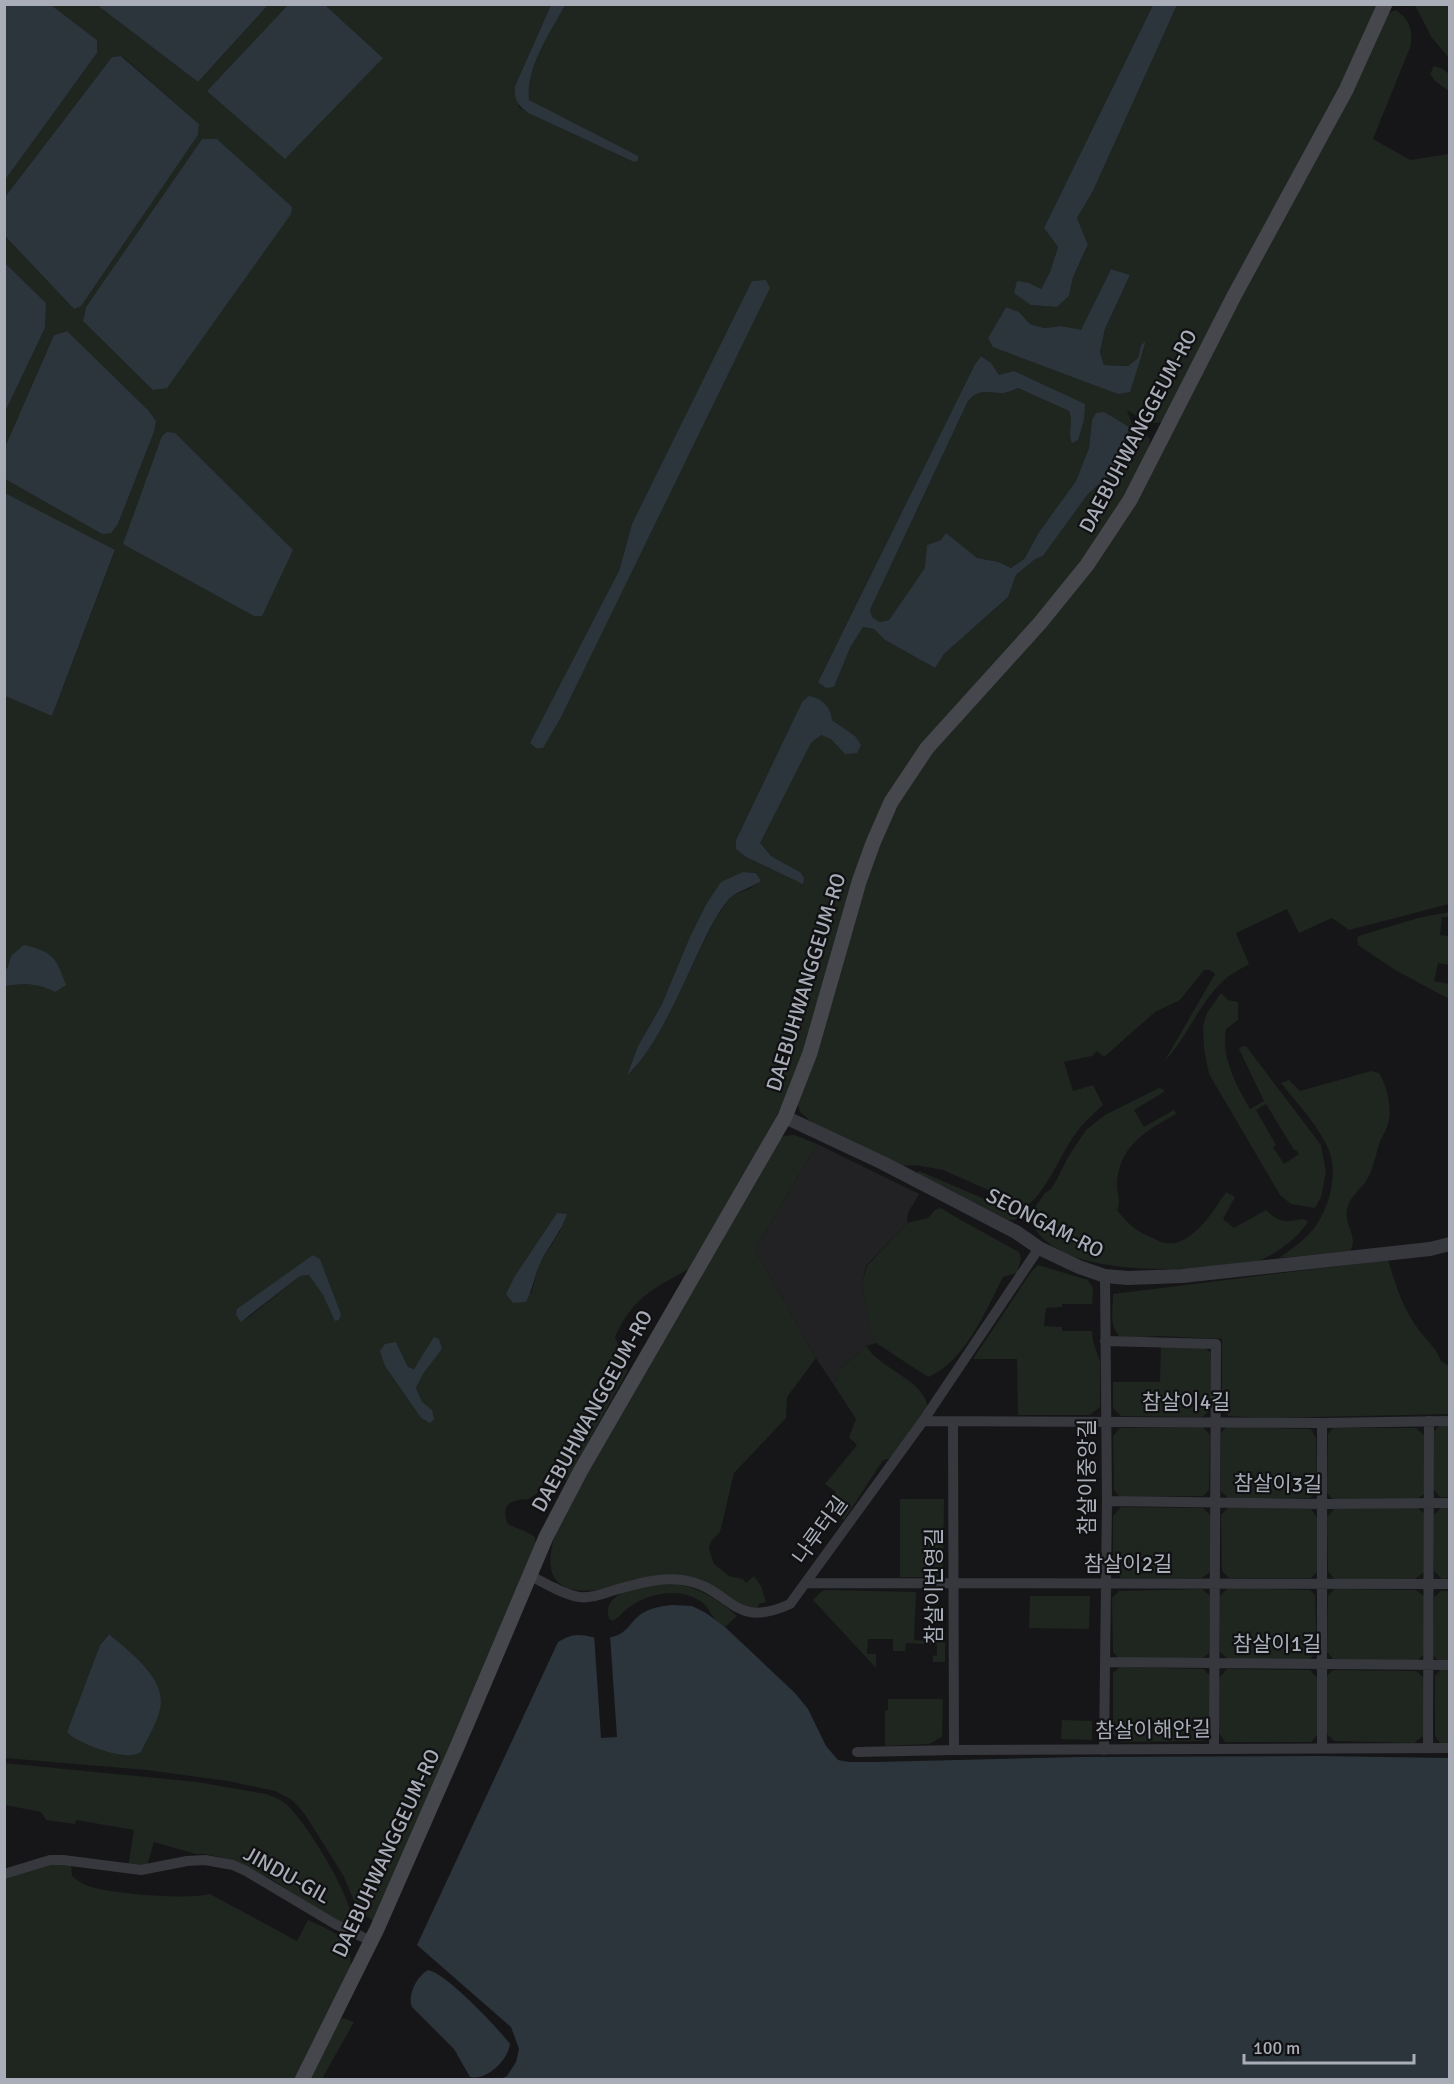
<svg xmlns="http://www.w3.org/2000/svg" width="1454" height="2084" viewBox="0 0 1454 2084" font-family="Signika,'Noto Sans KR',sans-serif">
  <style>
    .built { fill: #222225 }
    .green { fill: #1e261f; fill-rule: evenodd }
    .water { fill: #2c353c }
    .pier { fill: #161618 }
    .lines { fill: none; stroke-linecap: round; stroke-linejoin: round }
    .minor { stroke: #37383d; stroke-width: 10 }
    .tertiary { stroke: #37383d; stroke-width: 14 }
    .secondary { stroke: #45474d; stroke-width: 15 }
    .labels { text-anchor: middle; stroke-width: 4.5; stroke-linejoin: round; paint-order: stroke }
    .street-label { font-size: 21px; fill: #a8adb8; stroke: #111113 }
  </style>
  <rect width="100%" height="100%" fill="#161618"/>
  <!-- built -->
  <path class="built" d="M 817,1144 L 919,1194 L 908,1213 L 907,1223 L 866,1266 L 862,1283 L 870,1331 L 876,1343 L 866,1346 L 839,1370 L 834,1385 L 816,1358 L 755,1250 Z"/>
  <!-- green -->
  <path class="green" d="M 51,5 L 97,5 L 198,82 L 268,5 L 289,5 L 207,91 L 383,58 L 325,5 L 551,5 L 515,86 L 519,107 L 528,113 L 634,162 L 529,100 C 526,66 550,34 565,5 L 1153,5 L 1044,228 L 1058,247 L 1050,272 L 1041,289 L 1028,283 L 1031,305 L 1057,307 L 1069,296 L 1073,277 L 1088,246 L 1077,218 L 1093,191 L 1177,5 L 1380,5 L 1340,91 L 1164,421 C 1147,427 1141,418 1127,410 L 1134,429 L 1143,432 L 1150,439 L 1148,452 L 1108,527 L 1070,578 L 899,777 L 881,807 L 867,844 L 809,1040 L 783,1105 L 689,1269 C 654,1288 632,1298 615,1337 C 619,1348 627,1360 627,1372 L 567,1480 C 532,1477 549,1490 528,1499 C 526,1500 521,1499 519,1500 C 504,1502 503,1512 508,1524 C 518,1529 525,1530 535,1537 L 536,1546 L 374,1921 L 359,1912 L 343,1875 L 304,1813 L 292,1800 L 275,1791 L 228,1781 L 147,1770 L 5,1758 L 5,986 C 24,983 37,983 55,992 L 11,956 L 8,967 L 5,970 L 5,696 L 52,716 L 115,551 L 5,493 L 5,479 L 102,534 L 118,524 L 154,432 L 156,421 L 149,411 L 66,331 L 54,335 L 5,447 L 5,412 L 45,328 L 46,303 L 5,263 L 5,236 L 74,309 L 198,135 L 199,124 L 122,56 L 112,57 L 5,197 L 5,180 L 97,53 L 97,40 ZM 202,139 L 217,139 L 291,207 L 83,321 L 86,307 ZM 1111,269 L 1130,275 L 1105,329 L 1100,352 L 1104,365 L 1128,366 L 1138,358 L 1141,345 L 1146,342 L 1137,368 L 1118,394 L 988,338 L 1006,307 L 1019,312 L 1030,324 L 1044,328 L 1061,326 L 1081,331 ZM 769,288 L 619,571 L 632,524 ZM 981,356 L 991,363 L 999,375 L 1085,404 L 1073,422 L 1069,411 L 1018,388 C 1014,390 1009,392 1004,393 C 988,394 981,387 968,401 L 870,610 L 872,617 L 880,622 L 889,620 L 926,568 L 927,545 L 941,540 L 977,558 L 999,562 L 1011,568 L 1025,558 L 1039,532 L 1076,481 L 1089,448 L 1092,421 L 1116,469 L 1088,494 L 1043,556 L 1034,560 L 1016,575 L 1008,597 L 944,654 L 935,668 L 885,640 L 874,629 L 863,627 L 850,648 L 834,687 L 818,682 L 975,364 ZM 802,702 L 832,720 L 855,736 L 831,739 L 821,734 L 811,743 L 759,843 L 771,856 L 800,872 L 803,883 L 746,857 L 736,840 ZM 743,872 L 756,873 L 761,881 L 751,888 L 731,896 L 715,919 L 666,1020 L 635,1068 L 628,1075 L 638,1046 L 662,1004 L 689,939 L 733,878 ZM 562,1228 L 539,1264 L 531,1294 L 515,1276 ZM 313,1255 L 320,1259 L 341,1314 L 323,1295 L 310,1275 L 300,1276 L 249,1317 L 241,1321 ZM 396,1342 L 408,1367 L 414,1369 L 424,1356 L 442,1349 L 423,1374 L 416,1388 L 422,1402 L 421,1418 L 385,1366 ZM 108,1634 L 149,1671 L 67,1732 L 100,1645 Z
    M 1415,5 L 1449,5 L 1449,58 L 1432,38 Z
    M 1396,10 C 1410,21 1412,27 1411,45 L 1373,139 L 1410,160 L 1449,154 L 1449,904 L 1349,930 L 1332,918 L 1299,933 L 1287,909 L 1236,933 L 1249,964 C 1239,970 1229,975 1222,982 C 1198,1005 1187,1038 1164,1062 L 1215,974 L 1210,970 L 1204,970 L 1180,1000 L 1155,1012 L 1104,1057 L 1097,1051 L 1092,1056 L 1064,1062 L 1073,1091 L 1093,1085 L 1103,1105 C 1092,1115 1082,1124 1074,1136 C 1062,1152 1042,1200 1025,1206 L 943,1170 L 916,1165 L 902,1166 L 832,1134 L 809,1120 L 800,1112 L 797,1102 L 875,852 L 888,820 L 928,754 L 1083,581 L 1389,13 Z
    M 1434,66 L 1443,69 L 1449,74 L 1449,91 L 1435,81 L 1430,74 Z
    M 1449,912 L 1449,917 L 1442,917 L 1440,935 L 1449,936 L 1449,965 L 1438,963 L 1434,981 L 1449,984 L 1449,999 L 1395,970 L 1358,945 L 1357,937 L 1362,935 L 1418,918 Z
    M 1221,993 L 1228,1000 L 1238,1002 L 1238,1020 L 1226,1029 C 1221,1057 1236,1085 1250,1109 L 1264,1101 L 1239,1049 L 1241,1047 L 1246,1046 L 1321,1145 L 1326,1172 L 1321,1197 L 1315,1208 L 1291,1204 L 1280,1195 L 1209,1074 L 1204,1049 L 1203,1026 L 1207,1013 ZM 1266,1104 L 1294,1150 L 1296,1150 L 1299,1154 L 1284,1164 L 1273,1147 L 1276,1145 L 1256,1110 Z
    M 1371,1071 L 1379,1073 C 1388,1089 1393,1109 1387,1127 C 1385,1133 1381,1138 1379,1144 C 1376,1154 1374,1166 1369,1176 C 1363,1189 1350,1194 1347,1210 C 1344,1225 1359,1237 1350,1251 L 1279,1258 C 1293,1248 1308,1238 1317,1224 C 1331,1203 1338,1171 1328,1148 C 1317,1124 1297,1103 1281,1083 L 1289,1080 L 1300,1091 Z
    M 1159,1088 L 1163,1089 L 1164,1092 L 1134,1110 L 1144,1127 L 1174,1110 L 1176,1114 C 1146,1131 1120,1145 1117,1182 C 1116,1192 1122,1201 1117,1210 C 1127,1223 1137,1232 1153,1238 C 1157,1240 1161,1243 1166,1243 C 1192,1247 1214,1210 1226,1192 L 1235,1197 L 1223,1219 L 1234,1228 L 1266,1210 C 1280,1224 1285,1222 1304,1219 L 1308,1222 C 1297,1238 1277,1254 1258,1261 C 1248,1265 1233,1265 1222,1266 C 1174,1271 1049,1277 1030,1218 L 1033,1210 L 1045,1193 L 1051,1189 L 1056,1181 L 1068,1157 L 1086,1130 L 1105,1115 Z
    M 795,1135 L 817,1144 L 755,1250 L 816,1358 L 787,1397 L 786,1418 L 734,1473 L 720,1532 L 711,1541 L 709,1549 L 714,1564 L 729,1576 L 743,1579 L 746,1583 L 754,1576 L 761,1586 L 766,1602 L 759,1604 L 757,1608 L 749,1610 C 731,1599 705,1577 684,1576 C 641,1574 526,1630 555,1535 L 606,1438 L 775,1143 L 784,1136 Z
    M 919,1171 L 1008,1209 L 1020,1211 L 1019,1215 L 1015,1220 L 1009,1220 L 918,1174 L 917,1172 Z
    M 941,1208 L 959,1219 L 1019,1252 L 1021,1259 L 1017,1273 L 1003,1277 C 986,1310 965,1362 928,1377 L 876,1343 L 870,1331 L 862,1283 L 867,1266 L 907,1223 L 928,1218 L 936,1209 Z
    M 1388,1260 C 1395,1283 1402,1306 1416,1326 C 1424,1338 1436,1347 1441,1361 L 1449,1366 L 1449,1414 L 1265,1418 L 1229,1416 L 1222,1410 L 1222,1339 L 1160,1336 L 1122,1338 C 1108,1328 1113,1309 1113,1294 Z
    M 1038,1265 L 1088,1280 L 1093,1288 L 1092,1304 L 1062,1304 L 1062,1307 L 1046,1308 L 1044,1326 L 1062,1327 L 1062,1331 L 1092,1331 L 1093,1341 L 1100,1362 L 1100,1407 L 1090,1415 L 1018,1415 L 1017,1359 L 973,1359 L 1031,1272 Z
    M 866,1346 C 881,1370 922,1378 928,1407 L 893,1458 L 883,1460 L 844,1520 L 823,1505 L 836,1492 L 825,1484 L 857,1445 L 849,1437 L 856,1419 L 834,1385 L 839,1370 Z
    M 1161,1346 L 1203,1346 L 1211,1353 L 1211,1409 L 1202,1417 L 1121,1416 L 1113,1408 L 1113,1382 L 1160,1382 Z
    M 1441,1425 L 1449,1425 L 1449,1497 L 1440,1497 L 1434,1490 L 1434,1431 Z
    M 1203,1427 L 1210,1435 L 1209,1490 L 1203,1496 L 1120,1497 L 1114,1490 L 1113,1436 L 1120,1428 Z
    M 1226,1427 L 1311,1429 L 1316,1438 L 1317,1492 L 1310,1498 L 1228,1498 L 1221,1491 L 1221,1433 Z
    M 1333,1428 L 1416,1428 L 1424,1435 L 1424,1494 L 1417,1499 L 1334,1500 L 1327,1493 L 1328,1434 Z
    M 900,1499 L 944,1499 L 943,1572 L 936,1577 L 900,1577 Z
    M 1121,1507 L 1203,1508 L 1210,1515 L 1210,1572 L 1202,1578 L 1121,1578 L 1113,1570 L 1113,1516 Z
    M 1229,1507 L 1311,1509 L 1317,1518 L 1317,1572 L 1311,1578 L 1229,1578 L 1222,1571 L 1221,1515 Z
    M 1416,1507 L 1425,1514 L 1424,1572 L 1415,1579 L 1334,1579 L 1328,1571 L 1327,1517 L 1334,1509 Z
    M 1441,1508 L 1449,1508 L 1449,1578 L 1442,1579 L 1434,1571 L 1434,1515 Z
    M 675,1584 C 700,1588 718,1599 737,1616 L 725,1627 C 721,1624 717,1622 714,1618 C 710,1613 707,1606 703,1603 C 682,1587 651,1592 631,1606 C 624,1610 620,1617 613,1621 L 609,1619 C 600,1587 654,1585 675,1584 Z
    M 1228,1588 L 1310,1590 L 1315,1595 L 1317,1653 L 1309,1660 L 1228,1659 L 1220,1652 L 1220,1596 Z
    M 1202,1589 L 1210,1596 L 1209,1653 L 1202,1659 L 1119,1659 L 1113,1652 L 1112,1598 L 1119,1591 Z
    M 1334,1589 L 1416,1590 L 1424,1596 L 1424,1654 L 1417,1661 L 1334,1660 L 1327,1652 L 1328,1596 Z
    M 827,1590 L 916,1592 L 914,1640 L 945,1642 L 945,1662 L 933,1662 L 933,1656 L 937,1655 L 937,1645 L 906,1643 L 905,1651 L 893,1651 L 893,1639 L 868,1639 L 867,1654 L 876,1654 L 876,1668 L 813,1600 L 822,1591 Z
    M 1441,1591 L 1449,1591 L 1449,1661 L 1439,1661 L 1433,1655 L 1434,1597 Z
    M 1030,1596 L 1090,1596 L 1089,1629 L 1029,1628 Z
    M 1120,1667 L 1203,1669 L 1210,1676 L 1210,1734 L 1203,1741 L 1121,1742 L 1113,1734 L 1113,1673 Z
    M 1227,1669 L 1310,1670 L 1318,1679 L 1318,1734 L 1311,1742 L 1225,1742 L 1219,1733 L 1219,1678 Z
    M 1333,1670 L 1416,1671 L 1424,1678 L 1423,1736 L 1414,1743 L 1334,1741 L 1327,1734 L 1326,1677 Z
    M 1440,1670 L 1449,1670 L 1449,1743 L 1440,1743 L 1435,1736 L 1435,1676 Z
    M 888,1699 L 943,1699 L 942,1737 L 929,1744 L 885,1746 L 885,1711 L 888,1710 Z
    M 1062,1720 L 1092,1721 L 1092,1740 L 1061,1739 Z
    M 4,1763 L 197,1782 L 266,1794 C 273,1797 281,1799 287,1805 C 306,1822 351,1895 352,1920 L 349,1923 L 344,1923 L 323,1913 L 273,1880 L 236,1861 L 205,1854 L 196,1854 L 154,1842 L 147,1866 L 128,1866 L 134,1830 L 76,1820 L 75,1824 L 46,1820 L 41,1812 L 5,1805 Z
    M 71,1864 L 72,1876 C 77,1880 82,1884 88,1886 C 111,1894 187,1900 210,1894 L 297,1941 L 308,1920 C 333,1932 352,1936 351,1968 L 295,2079 L 5,2079 L 4,1877 L 47,1865 Z
    M 343,2018 L 354,2022 L 322,2079 L 309,2080 L 337,2022 Z"/>
  <!-- water -->
  <path class="water" d="M 5,4 L 51,5 L 97,40 L 97,53 L 5,180 Z
    M 289,4 L 325,5 L 383,58 L 285,159 L 207,91 Z
    M 97,5 L 268,5 L 198,82 Z
    M 551,5 L 565,5 C 550,34 526,66 529,100 L 638,156 L 638,161 L 634,162 L 528,113 C 517,105 514,99 515,86 Z
    M 1153,5 L 1177,5 L 1093,191 L 1077,218 L 1088,245 L 1073,277 L 1069,296 L 1057,307 L 1031,305 L 1014,293 L 1017,281 L 1029,283 L 1041,289 L 1050,272 L 1058,247 L 1044,228 Z
    M 121,56 L 199,124 L 198,135 L 81,306 L 74,309 L 5,236 L 5,197 L 112,57 Z
    M 202,139 L 217,139 L 292,207 L 291,214 L 167,388 L 153,390 L 83,321 L 86,307 Z
    M 5,263 L 46,303 L 45,328 L 5,412 Z
    M 1111,269 L 1130,275 L 1105,329 L 1100,352 L 1104,365 L 1128,366 L 1138,358 L 1141,345 L 1146,341 L 1130,392 L 1118,394 L 993,347 L 988,338 L 1006,307 L 1019,312 L 1030,324 L 1044,328 L 1061,326 L 1081,330 Z
    M 766,280 L 770,288 L 560,719 L 543,748 L 536,748 L 530,743 L 619,571 L 632,524 L 752,281 Z
    M 67,331 L 149,411 L 156,421 L 154,432 L 118,524 L 111,533 L 102,534 L 5,479 L 5,447 L 54,335 Z
    M 981,356 L 991,363 L 999,375 L 1014,371 L 1085,404 L 1084,420 L 1078,440 L 1072,443 C 1067,431 1074,424 1069,411 L 1018,388 C 1014,390 1009,392 1004,393 C 988,394 981,387 968,401 L 870,610 L 872,617 L 880,622 L 889,620 L 925,568 L 927,545 L 941,540 L 946,533 L 977,558 L 999,562 L 1011,568 L 1025,558 L 1039,532 L 1076,481 L 1089,448 L 1092,420 L 1096,413 L 1104,412 L 1129,427 L 1124,446 L 1116,469 L 1088,494 L 1043,556 L 1034,560 L 1016,575 L 1008,597 L 944,654 L 935,668 L 885,640 L 874,629 L 863,627 L 850,648 L 834,687 L 826,688 L 818,682 L 975,364 Z
    M 167,432 L 175,433 L 293,550 L 262,616 L 254,616 L 123,544 L 162,436 Z
    M 5,493 L 115,550 L 52,716 L 5,696 Z
    M 809,696 C 823,699 830,706 832,720 L 855,736 L 861,745 L 857,753 L 845,754 L 831,739 L 821,735 L 811,743 L 760,843 L 771,856 L 800,872 L 804,878 L 803,884 L 746,857 L 736,849 L 736,840 L 802,702 Z
    M 743,872 L 756,873 L 761,881 C 753,887 733,893 729,899 C 717,913 709,930 701,947 C 681,988 659,1044 627,1076 L 638,1046 L 662,1004 L 689,939 L 707,903 L 721,882 Z
    M 24,945 C 53,952 56,957 66,985 L 55,992 C 37,983 24,983 5,986 L 5,970 L 8,967 L 11,956 Z
    M 557,1213 L 567,1214 C 561,1233 547,1247 539,1266 C 534,1278 532,1291 526,1302 L 513,1303 L 506,1294 L 515,1276 Z
    M 313,1255 L 320,1259 L 341,1314 L 339,1320 L 335,1321 L 323,1295 L 309,1275 L 300,1276 L 241,1322 L 236,1315 L 237,1309 Z
    M 434,1337 L 439,1339 L 442,1349 L 423,1374 L 416,1388 L 422,1402 L 432,1410 L 434,1419 L 430,1423 L 421,1418 L 385,1366 L 380,1351 L 385,1344 L 396,1342 L 408,1367 L 414,1369 Z
    M 672,1605 L 692,1606 L 706,1613 L 725,1627 L 795,1693 L 808,1709 L 826,1746 L 838,1760 L 849,1762 L 876,1762 L 1081,1757 L 1320,1756 L 1449,1758 L 1449,2079 L 501,2079 L 507,2076 L 516,2062 L 519,2049 L 511,2027 L 417,1945 L 558,1642 C 583,1626 591,1643 612,1637 C 628,1633 629,1623 641,1614 C 650,1608 661,1606 672,1605 Z
    M 109,1634 C 129,1652 167,1678 160,1709 C 157,1723 147,1739 141,1752 C 138,1753 135,1755 131,1755 C 116,1757 77,1743 67,1732 L 100,1645 Z
    M 428,1970 C 446,1973 498,2028 510,2044 C 508,2060 487,2081 470,2077 L 454,2049 L 412,2007 C 407,1995 417,1976 428,1970 Z"/>
  <!-- pier -->
  <path class="pier" d="M 594,1634 L 610,1635 L 617,1737 L 601,1738 Z"/>
  <g class="lines">
    <!-- minor -->
    <path class="minor" d="M 1105,1341 L 1216,1344 L 1214,1748
      M 923,1421 L 1322,1423 L 1450,1421
      M 953,1422 L 954,1750
      M 1107,1501 L 1322,1504 L 1450,1503
      M 529,1575 C 545,1583 562,1594 579,1597 C 591,1599 604,1593 615,1590 C 636,1584 660,1577 682,1580 C 732,1587 731,1631 790,1604 L 923,1421 L 1039,1248
      M 806,1583 L 1450,1584
      M 1105,1662 L 1450,1665
      M 1322,1748 L 1322,1423
      M 1428,1748 L 1429,1421
      M 1104,1750 L 1107,1501 L 1105,1276
      M 857,1752 L 954,1750 L 1450,1748
      M 4,1874 L 50,1860 L 63,1860 L 141,1870 L 187,1861 L 205,1860 L 233,1865 L 246,1871 L 335,1924 L 371,1941"/>
    <!-- tertiary -->
    <path class="tertiary" d="M 785,1117 L 883,1163 L 1016,1232 L 1039,1248 L 1079,1267 L 1105,1276 L 1128,1278 L 1182,1276 L 1430,1249 L 1450,1244"/>
    <!-- secondary -->
    <path class="secondary" d="M 302,2080 L 377,1929 L 457,1747 L 546,1537 L 581,1470 L 785,1117 L 810,1053 L 859,882 L 873,843 L 891,802 L 927,748 L 1040,623 L 1087,565 L 1130,500 L 1234,296 L 1346,90 L 1385,4"/>
  </g>
  <g class="labels">
    <!-- street labels -->
    <g class="street-label">
      <text transform="translate(1138 431) rotate(-62)" y="7">DAEBUHWANGGEUM-RO</text>
      <text transform="translate(806 982) rotate(-73)" y="7">DAEBUHWANGGEUM-RO</text>
      <text transform="translate(1045 1223) rotate(27)" y="7">SEONGAM-RO</text>
      <text x="1186" y="1409">참살이4길</text>
      <text transform="translate(592 1411) rotate(-61)" y="7">DAEBUHWANGGEUM-RO</text>
      <text transform="translate(1087 1477) rotate(-90)" y="7">참살이중앙길</text>
      <text transform="translate(1278 1484) rotate(1)" y="7">참살이3길</text>
      <text transform="translate(820 1530) rotate(-54)" y="7">나루터길</text>
      <text x="1128" y="1571">참살이2길</text>
      <text transform="translate(934 1586) rotate(-90)" y="7">참살이번영길</text>
      <text x="1277" y="1651">참살이1길</text>
      <text transform="translate(1153 1730) rotate(-1)" y="7">참살이해안길</text>
      <text transform="translate(386 1853) rotate(-65)" y="7">DAEBUHWANGGEUM-RO</text>
      <text transform="translate(287 1875) rotate(29)" y="7">JINDU-GIL</text>
    </g>
  </g>
  <!-- border -->
  <rect width="1454" height="2084" fill="none" stroke="#a8adb8" stroke-width="12"/>
  <!-- scale -->
  <path d="M1244 2054v9h170v-9" fill="none" stroke="#a8adb8" stroke-width="3"/>
  <text x="1253" y="2054" font-size="18" fill="#a8adb8" stroke="#111113" stroke-width="4.5" paint-order="stroke">100 m</text>
</svg>
